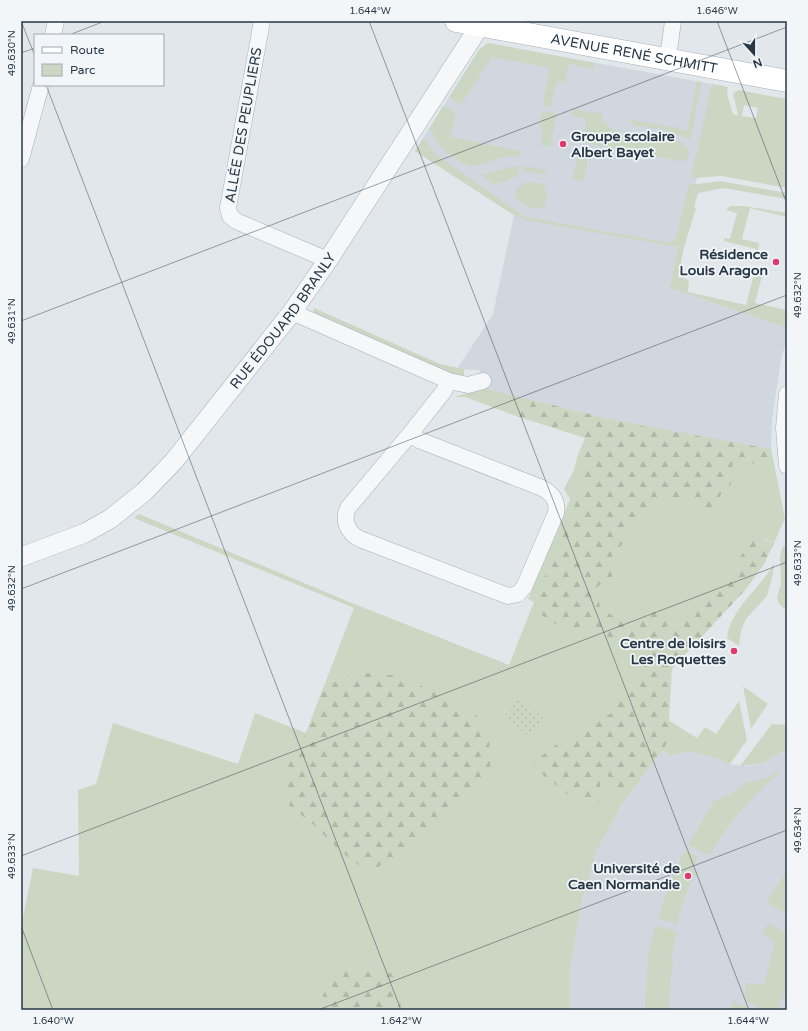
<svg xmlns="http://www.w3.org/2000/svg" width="808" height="1031" viewBox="0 0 808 1031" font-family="'Varela Round',sans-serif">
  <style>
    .built { fill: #d0d7de }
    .green { fill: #cbd7c2; fill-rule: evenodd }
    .forest { fill: url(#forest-firs) }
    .park { fill: url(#park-dots) }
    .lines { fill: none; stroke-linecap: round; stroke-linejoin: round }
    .minor-casing { stroke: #a6afb7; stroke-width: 17 }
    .tertiary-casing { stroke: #a6afb7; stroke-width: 20 }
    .secondary-casing { stroke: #a6afb7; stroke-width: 23 }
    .minor { stroke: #f5f7f9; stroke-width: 16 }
    .tertiary { stroke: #f5f7f9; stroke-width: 19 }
    .secondary { stroke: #fff; stroke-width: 22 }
    .ticks { fill: none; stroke: #283846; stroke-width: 1; stroke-opacity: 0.45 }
    .poi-dot { fill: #dd3b6f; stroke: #f2f6f9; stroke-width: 1.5 }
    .labels { text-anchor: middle; stroke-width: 3.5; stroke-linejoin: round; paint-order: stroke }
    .street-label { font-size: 14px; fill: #283846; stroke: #f2f6f9 }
    .poi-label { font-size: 14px; font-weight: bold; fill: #283846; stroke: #f2f6f9; text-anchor: end }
    .neatline { fill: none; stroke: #283846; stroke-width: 1.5 }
    .ticks-label { font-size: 10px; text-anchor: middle; fill: #283846 }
  </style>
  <defs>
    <pattern id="forest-firs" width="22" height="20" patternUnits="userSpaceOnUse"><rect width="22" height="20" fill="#cbd7c2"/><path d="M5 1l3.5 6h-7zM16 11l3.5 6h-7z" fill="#aeb9a8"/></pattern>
    <pattern id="park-dots" width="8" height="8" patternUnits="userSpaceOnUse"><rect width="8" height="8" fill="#cbd7c2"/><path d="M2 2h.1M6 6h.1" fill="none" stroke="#aeb9a8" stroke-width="1.8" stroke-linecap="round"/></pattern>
  </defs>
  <rect width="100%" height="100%" fill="#e2e7ec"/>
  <!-- built -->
  <path class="built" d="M 488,43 L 723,86 L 678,247 L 670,288 L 787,328 L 787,338 L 781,360 L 772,419 L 771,449 L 630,424 L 486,389 L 479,370 L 457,369 L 493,314 L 514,215 L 415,151 L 479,50 Z
    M 787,749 L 787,1010 L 569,1010 L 571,963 L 582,903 L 597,850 L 621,806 L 662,750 L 670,756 L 688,751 L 700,752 L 730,764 L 747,766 L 763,763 Z"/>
  <!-- green -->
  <path class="green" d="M 488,43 L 595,63 L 593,69 L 568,64 L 565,82 L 556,81 L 551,108 L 543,106 L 550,68 L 492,57 L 461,105 L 449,97 L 479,50 Z
    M 697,81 L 701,82 L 691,137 L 689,139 L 665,130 L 638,126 L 629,121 L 628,119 L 688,130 Z
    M 712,84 L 728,87 L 727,94 L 733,114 L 738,115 L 733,94 L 738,90 L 787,99 L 787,188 L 722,176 L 692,178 L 692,174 ZM 744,105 L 758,108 L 756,118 L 742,116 Z
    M 443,106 L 456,113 L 450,137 L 521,151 L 520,157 C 485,152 481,184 443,149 C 437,143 435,135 429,129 Z
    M 573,109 L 603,114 L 601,122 L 608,124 L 608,126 L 625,137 C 645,130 677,132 690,152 L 687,160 L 680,161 L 585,143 L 586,138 L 584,137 L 587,119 L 572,116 Z
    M 542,111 L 557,113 L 550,146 L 541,145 L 543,133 L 539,127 Z
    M 424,137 L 435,154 L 525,217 L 658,241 L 670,242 L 676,238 L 689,185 L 720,181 L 787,193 L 787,199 L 724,188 L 698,193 L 694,207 L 696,208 L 684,247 L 678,277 L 689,280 L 688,292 L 746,305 L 755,270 L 763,272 L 755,303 L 787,310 L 787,328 L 670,288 L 678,247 L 527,220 L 514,215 L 415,151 Z
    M 578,155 L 588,157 L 584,181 L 573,179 Z
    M 514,166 L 518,166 L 520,174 L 504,182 L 493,184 L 481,175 Z
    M 522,166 L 546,170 L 545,174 L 524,172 Z
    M 528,182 L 545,184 L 544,191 L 548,191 L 545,204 L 542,208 L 530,208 L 515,197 L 517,188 Z
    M 730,206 L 743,206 L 787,213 L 787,217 L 750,208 L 742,239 L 759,243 L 757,261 L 754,260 L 756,249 L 724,241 L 724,238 L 730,239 L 737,213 L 726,210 Z
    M 314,308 L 440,364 L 464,369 L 464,376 L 457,376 L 313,313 Z
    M 479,389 L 486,389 L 524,398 L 519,417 L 465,397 L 455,397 Z
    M 609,419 L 771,449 L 785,518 L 774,543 L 766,540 L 674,653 L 660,715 L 697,738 L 705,727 L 716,734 L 739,701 L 747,740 L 730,764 C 707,755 695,747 670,756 L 662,750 L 621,806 L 597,850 L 582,902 L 571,963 L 569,1010 L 21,1010 L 21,927 L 33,868 L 79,876 L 78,790 L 96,784 L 113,723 L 238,764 L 255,713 L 306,733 L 354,608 L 134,518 L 139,514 L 347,601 L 509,665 L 534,602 L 528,599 L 570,499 L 564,489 L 574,470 L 577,457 Z
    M 783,546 L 787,547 L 787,611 L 779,604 L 777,597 L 781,584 L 780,556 Z
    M 774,563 L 773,574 L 767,596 L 746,619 L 741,631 L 739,646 L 727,638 C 731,607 760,590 774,563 Z
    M 743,686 L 767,703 L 767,705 L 751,729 Z
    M 772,724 L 787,725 L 787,749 L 763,763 L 740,766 Z
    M 783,770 C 754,794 727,823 710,856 L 688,845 L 714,801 L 729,795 L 746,783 L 763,779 Z
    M 685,850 L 698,857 L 692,869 L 698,872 L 696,876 L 694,875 L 683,901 L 677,924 L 658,918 L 670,882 Z
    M 787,870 L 787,911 L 786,913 L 766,903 Z
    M 768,923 L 787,933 L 787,989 L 777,1010 L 759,1010 L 756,1006 L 745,1001 L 745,983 L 764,985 L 775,941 L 762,935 Z
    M 655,926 L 677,931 L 671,959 L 673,959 L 668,1010 L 645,1010 L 648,958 Z
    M 732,1001 L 752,1009 L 753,1010 L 732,1010 Z"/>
  <!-- forest -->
  <path class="forest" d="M 524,398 L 630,424 L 771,449 L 768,465 L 733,461 L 731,484 L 722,491 L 717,505 L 707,509 L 674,497 L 662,497 L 646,514 L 611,558 L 612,578 L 598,586 L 600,609 L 627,623 C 642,612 658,600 671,622 L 639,655 C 627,648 616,640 603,635 C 579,625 544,632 534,602 L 572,514 L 586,467 L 577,457 L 585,438 L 519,417 Z
    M 749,537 L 774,543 L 764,564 L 747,588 L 672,669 L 669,720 L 671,738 L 626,798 L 617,791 L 607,774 L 600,778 C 599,790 605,809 586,809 L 542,774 L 533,762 L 563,740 L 610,714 L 632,688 L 650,655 L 736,564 L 746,548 Z
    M 365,673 L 379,673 L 408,678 L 432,692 L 445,694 L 459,705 L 470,711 L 482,720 L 487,728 L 491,757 L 490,768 L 485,779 L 473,789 L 451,814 L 406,852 L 368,872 L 339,850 L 315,826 L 289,805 L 284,795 L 286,770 L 306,733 L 324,686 L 350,676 Z
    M 374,967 C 401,971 399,987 401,1010 L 318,1010 L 332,970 Z"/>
  <!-- park -->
  <path class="park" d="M 520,698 L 545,720 L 530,737 L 505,716 Z"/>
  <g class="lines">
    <!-- minor casing -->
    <g class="minor-casing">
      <path id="minor" d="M 262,21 L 228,208 L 230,216 L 236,221 L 328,260
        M 53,35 L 56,21
        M 668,58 L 673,21
        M 21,159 L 41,85
        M 292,312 L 449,381 L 468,385 L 483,381
        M 787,394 L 784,428 L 787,466
        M 410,434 L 419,440 L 542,488 C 553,494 558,501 556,513 L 524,587 L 518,594 L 508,596 L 360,539 C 348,533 342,521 348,508 L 410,434 L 444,391 L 449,381"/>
    </g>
    <!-- tertiary casing -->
    <g class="tertiary-casing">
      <g id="tertiary">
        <path id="s1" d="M 21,557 L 85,533 L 110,519 L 144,492 L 174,461 L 292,312 L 328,260 L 483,21"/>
      </g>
    </g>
    <!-- secondary casing -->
    <g class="secondary-casing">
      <g id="secondary">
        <path id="s2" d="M 456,21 L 787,81"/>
      </g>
    </g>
    <!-- minor -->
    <use href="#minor" class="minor"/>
    <!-- tertiary -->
    <use href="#tertiary" class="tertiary"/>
    <!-- secondary -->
    <use href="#secondary" class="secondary"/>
  </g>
  <!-- ticks -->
  <path class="ticks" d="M 21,21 L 35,56M 369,21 L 749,1010M 717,21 L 787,204M 69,35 L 105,21M 21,53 L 35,48M 46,85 L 401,1010M 21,321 L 787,27M 21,589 L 787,295M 21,856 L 787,562M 21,926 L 53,1010M 318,1010 L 787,830"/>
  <!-- markers -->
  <g class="poi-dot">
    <circle cx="563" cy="144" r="4"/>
    <circle cx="776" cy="262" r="4"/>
    <circle cx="734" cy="651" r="4"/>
    <circle cx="688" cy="876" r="4"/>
  </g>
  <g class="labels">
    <!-- street labels -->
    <g class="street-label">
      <text dy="5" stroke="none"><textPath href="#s2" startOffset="181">AVENUE RENÉ SCHMITT</textPath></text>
      <text transform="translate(243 125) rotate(-80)" y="5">ALLÉE DES PEUPLIERS</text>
      <text dy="5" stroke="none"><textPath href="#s1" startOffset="361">RUE ÉDOUARD BRANLY</textPath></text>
    </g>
    <!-- poi labels -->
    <g class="poi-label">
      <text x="571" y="141" text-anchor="start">Groupe scolaire<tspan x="571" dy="16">Albert Bayet</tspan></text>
      <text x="768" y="259">Résidence<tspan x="768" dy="16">Louis Aragon</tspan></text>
      <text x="726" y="648">Centre de loisirs<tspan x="726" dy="16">Les Roquettes</tspan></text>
      <text x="680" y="873">Université de<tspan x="680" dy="16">Caen Normandie</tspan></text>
    </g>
  </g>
  <!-- border -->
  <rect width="808" height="1031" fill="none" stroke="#f2f6f9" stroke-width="44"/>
  <!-- legend -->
  <rect x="34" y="34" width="130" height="52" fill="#f2f6f9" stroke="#a1aab1"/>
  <rect x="42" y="47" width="20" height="6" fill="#ffffff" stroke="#a1aab1"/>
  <text x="70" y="54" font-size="12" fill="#283846">Route</text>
  <rect x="42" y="64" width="20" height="12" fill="#cbd7c2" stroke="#a1aab1"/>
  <text x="70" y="74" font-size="12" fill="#283846">Parc</text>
  <!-- north arrow -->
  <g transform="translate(754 54) rotate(159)" stroke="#f2f6f9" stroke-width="3" paint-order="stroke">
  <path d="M0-3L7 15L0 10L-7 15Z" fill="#283846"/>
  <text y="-6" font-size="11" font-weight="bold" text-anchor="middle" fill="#283846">N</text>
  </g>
  <rect x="22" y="22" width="764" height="987" class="neatline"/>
  <g class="ticks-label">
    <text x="370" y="14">1.644°W</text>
    <text x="717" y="14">1.646°W</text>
    <text transform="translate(11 53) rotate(-90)" y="4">49.630°N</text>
    <text transform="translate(797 295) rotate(-90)" y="4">49.632°N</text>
    <text transform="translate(11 321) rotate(-90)" y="4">49.631°N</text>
    <text transform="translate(797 563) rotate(-90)" y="4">49.633°N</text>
    <text transform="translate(11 588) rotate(-90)" y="4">49.632°N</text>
    <text transform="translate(797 830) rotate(-90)" y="4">49.634°N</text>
    <text transform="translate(11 856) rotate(-90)" y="4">49.633°N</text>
    <text x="53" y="1024">1.640°W</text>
    <text x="401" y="1024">1.642°W</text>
    <text x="748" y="1024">1.644°W</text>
  </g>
</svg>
